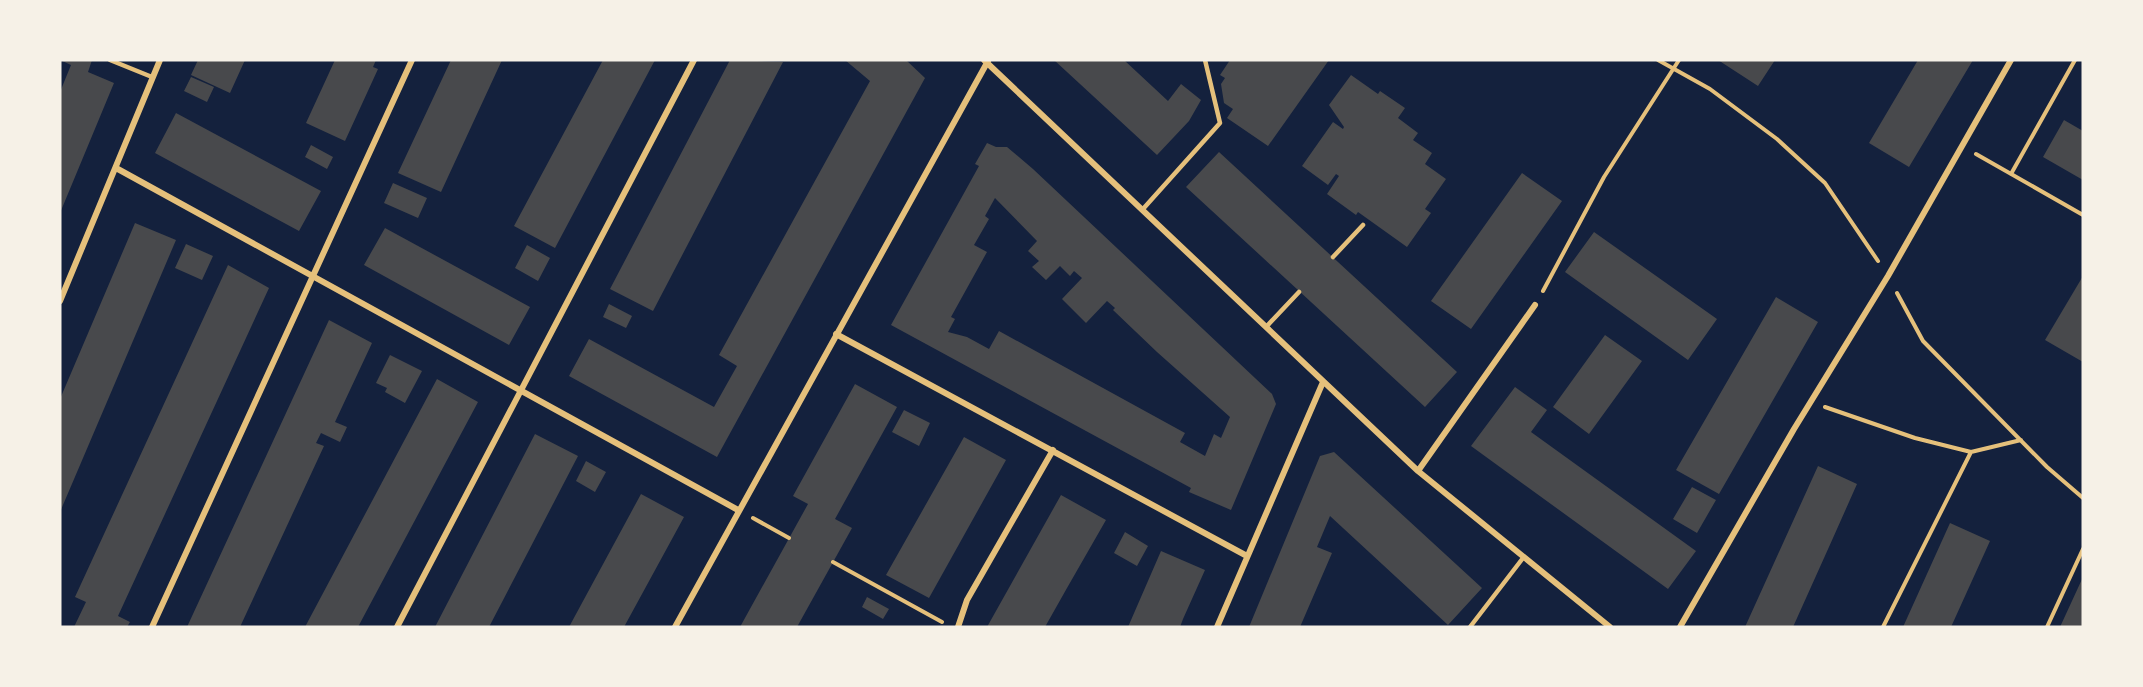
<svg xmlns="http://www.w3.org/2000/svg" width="2143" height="687" viewBox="0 0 2143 687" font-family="'Roboto Condensed',sans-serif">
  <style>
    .building { fill: #48494c; fill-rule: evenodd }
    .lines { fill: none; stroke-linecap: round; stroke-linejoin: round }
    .path { stroke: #e5c07b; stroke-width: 4 }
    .service { stroke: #e5c07b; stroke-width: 4.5 }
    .minor { stroke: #e5c07b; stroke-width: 6 }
  </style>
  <rect width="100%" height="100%" fill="#14213d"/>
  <!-- building -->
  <path class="building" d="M 60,60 L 92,60 L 88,72 L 114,83 L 60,213 L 60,92 L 71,65 Z
    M 198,60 L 245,60 L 230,93 L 191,75 Z
    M 335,60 L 376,60 L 373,67 L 378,69 L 345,141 L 306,123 Z
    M 451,60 L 502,60 L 441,192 L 398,173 Z
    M 603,60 L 655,60 L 555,248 L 514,226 Z
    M 730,60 L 783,62 L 653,311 L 610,289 Z
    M 845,60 L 906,60 L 925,78 L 717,457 L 569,376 L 589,339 L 714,407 L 737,366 L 719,355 L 870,81 Z
    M 1054,60 L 1124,60 L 1168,101 L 1181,84 L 1201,100 L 1189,121 L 1157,155 Z
    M 1230,60 L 1329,60 L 1268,146 L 1227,118 L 1233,109 L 1224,103 L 1221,84 L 1225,78 L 1220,75 Z
    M 1718,60 L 1775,60 L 1758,86 Z
    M 1918,60 L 1973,60 L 1909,167 L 1869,143 Z
    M 1351,75 L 1378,94 L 1380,91 L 1405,108 L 1398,118 L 1418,133 L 1413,140 L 1432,153 L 1425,164 L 1446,179 L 1425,209 L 1431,213 L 1407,247 L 1358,212 L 1356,215 L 1327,194 L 1339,176 L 1336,174 L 1328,185 L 1302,166 L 1333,122 L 1343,129 L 1344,127 L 1329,105 Z
    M 191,77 L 214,87 L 207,102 L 184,91 Z
    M 176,113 L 321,191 L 299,231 L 155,153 Z
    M 2064,120 L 2083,131 L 2083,180 L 2043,157 Z
    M 987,143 L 996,147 L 1007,147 L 1033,169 L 1272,394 L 1276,404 L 1231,510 L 1189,492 L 1191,488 L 891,325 L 979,166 L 975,164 ZM 995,198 L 1037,241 L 1028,251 L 1039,261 L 1032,267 L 1046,280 L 1060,266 L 1070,276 L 1074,271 L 1082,278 L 1062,299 L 1086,323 L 1107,301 L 1115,308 L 1113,310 L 1157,352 L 1230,417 L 1221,438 L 1214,434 L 1205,456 L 1180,442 L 1185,433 L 999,331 L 989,349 L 967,337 L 948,332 L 955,319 L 951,317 L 987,252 L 974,245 L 989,219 L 985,216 Z
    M 311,145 L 333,157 L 327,169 L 305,157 Z
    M 1219,152 L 1457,372 L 1425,407 L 1186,187 Z
    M 1522,173 L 1562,201 L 1471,329 L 1431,301 Z
    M 393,183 L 427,198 L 418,218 L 384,203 Z
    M 135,223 L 176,240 L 60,512 L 60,399 Z
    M 385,228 L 530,307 L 509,345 L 364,265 Z
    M 1594,232 L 1717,319 L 1688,360 L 1565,272 Z
    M 186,244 L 213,256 L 202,280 L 175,268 Z
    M 527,245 L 550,258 L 538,281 L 515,268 Z
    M 228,265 L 269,288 L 118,616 L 130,622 L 127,627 L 74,627 L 86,602 L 75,597 Z
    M 2083,276 L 2083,362 L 2045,340 Z
    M 1776,297 L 1818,322 L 1719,494 L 1676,470 Z
    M 609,304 L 632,316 L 626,328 L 603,317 Z
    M 329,320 L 372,343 L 335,422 L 347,427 L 340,442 L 321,433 L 316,443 L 324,446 L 240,627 L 187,627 Z
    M 1605,335 L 1642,361 L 1589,434 L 1553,407 Z
    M 390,355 L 422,371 L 405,403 L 385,392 L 387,388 L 376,383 Z
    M 437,379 L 478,402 L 358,627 L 305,627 Z
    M 855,384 L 897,407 L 835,519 L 852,528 L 797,627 L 740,627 L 808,504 L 793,496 Z
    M 1515,387 L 1547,410 L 1531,432 L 1696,551 L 1668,589 L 1471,446 Z
    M 904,410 L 930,423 L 919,446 L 892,432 Z
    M 535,434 L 578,456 L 489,627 L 435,627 Z
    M 964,437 L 1006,460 L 929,598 L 886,575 Z
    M 1334,452 L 1482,588 L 1448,625 L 1330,516 L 1317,547 L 1332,553 L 1300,627 L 1249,627 L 1320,456 Z
    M 586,461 L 606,472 L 595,492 L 576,481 Z
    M 1818,466 L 1857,484 L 1833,538 L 1793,627 L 1745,627 Z
    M 1692,487 L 1716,500 L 1697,533 L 1673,519 Z
    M 641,494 L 684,517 L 624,627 L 569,627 Z
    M 1061,495 L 1106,520 L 1067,588 L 1045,627 L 987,627 Z
    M 1950,523 L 1990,541 L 1951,627 L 1903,627 Z
    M 1125,532 L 1148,546 L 1137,566 L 1114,553 Z
    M 1161,551 L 1205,570 L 1183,619 L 1180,627 L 1128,627 Z
    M 2083,577 L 2083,627 L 2060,627 Z
    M 867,597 L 889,609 L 883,619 L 862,607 Z"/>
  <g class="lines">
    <!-- path -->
    <path class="path" d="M 1658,60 L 1710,89 L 1777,139 L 1825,183 L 1878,261
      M 1976,154 L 2083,215
      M 2011,174 L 2075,60
      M 1543,291 L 1604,177 L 1679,60
      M 1897,293 L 1923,341 L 2047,467 L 2083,498
      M 1825,407 L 1915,438 L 1971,452 L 2021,440
      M 753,518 L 789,538
      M 833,562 L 942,622
      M 1883,627 L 1971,452
      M 2047,627 L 2083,549"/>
    <!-- service -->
    <path class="service" d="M 110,60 L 152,77
      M 1143,209 L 1220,123 L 1205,60
      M 1333,257 L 1363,225
      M 1266,327 L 1299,292
      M 1470,627 L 1523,558"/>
    <!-- minor -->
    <path class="minor" d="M 984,60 L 1418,471 L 1610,627
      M 116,168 L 738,510
      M 60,301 L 160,60
      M 836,334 L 1247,556
      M 1418,471 L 1535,305
      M 152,627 L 412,60
      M 397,627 L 694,60
      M 675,627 L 988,61
      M 958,627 L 967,600 L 1053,450
      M 1217,627 L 1323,382
      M 1680,627 L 1794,429 L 1888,276 L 2011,60"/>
  </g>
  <!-- border -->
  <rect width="2143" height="687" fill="none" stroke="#f6f1e7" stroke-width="123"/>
</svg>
